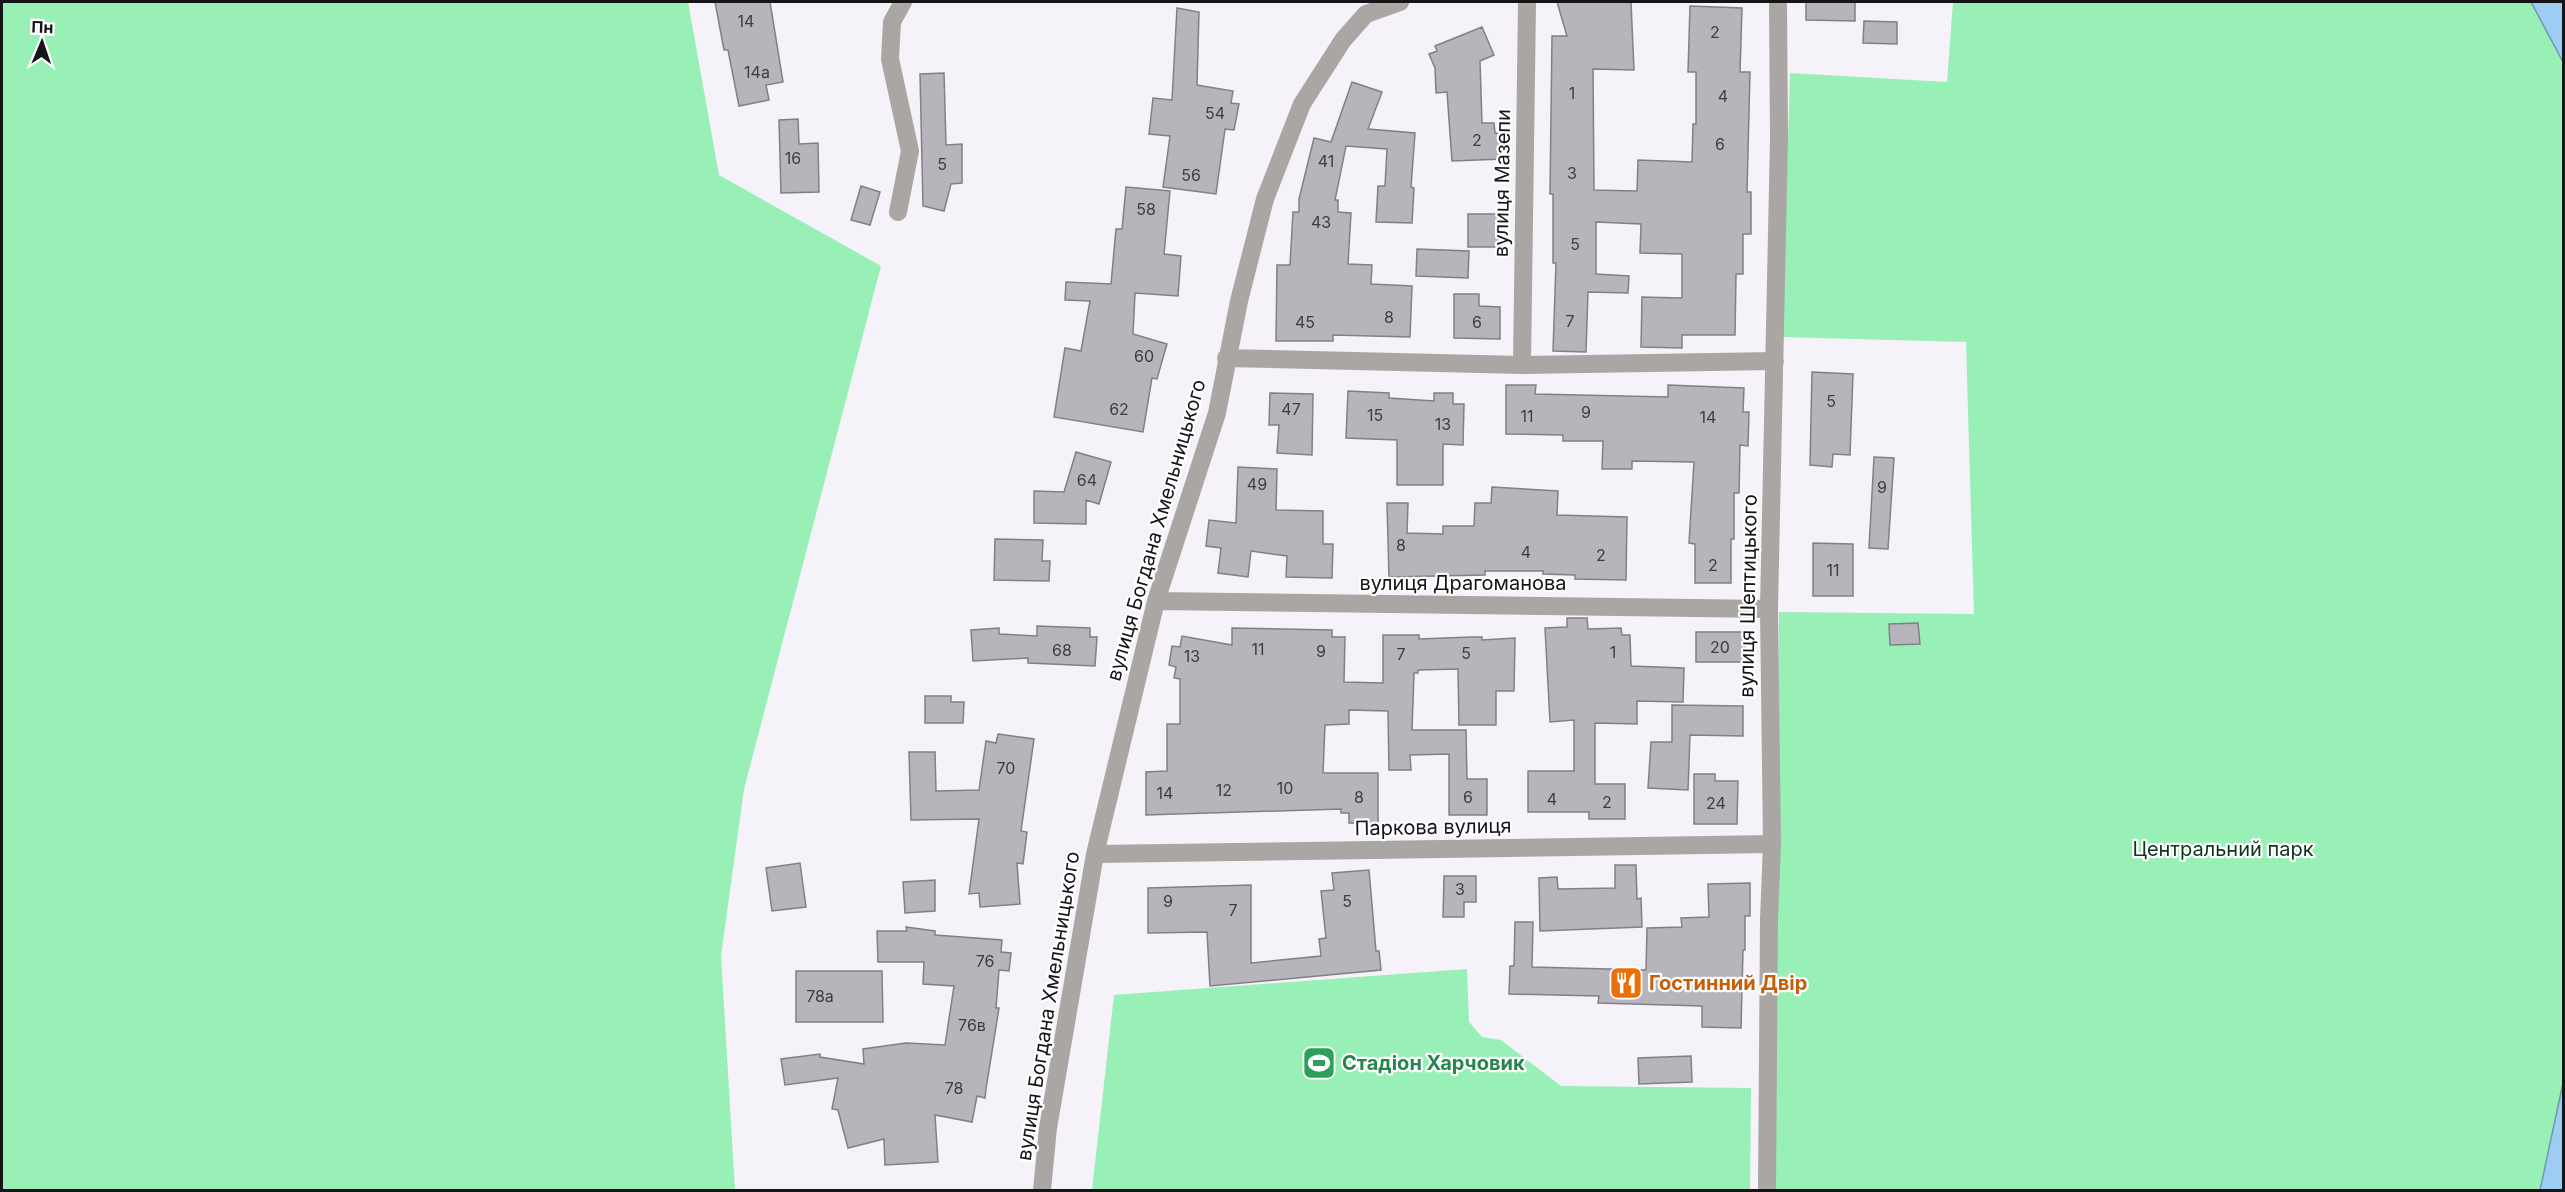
<svg xmlns="http://www.w3.org/2000/svg" width="2565" height="1192" viewBox="0 0 2565 1192" font-family="Inter,sans-serif">
  <style>
    .green { fill: #98f0b6 }
    .water { fill: #9dcdf2; stroke: #7496b0; stroke-width: 1.5 }
    .building { fill: #b7b4bc; stroke: #827f86; stroke-width: 1.5 }
    .lines { fill: none; stroke-linecap: round; stroke-linejoin: round }
    .street { stroke: #aaa6a4; stroke-width: 18 }
    .labels { text-anchor: middle; stroke-width: 4.5; stroke-linejoin: round; paint-order: stroke }
    .number-label { font-size: 16px; fill: #3e3c40 }
    .street-label { font-size: 20px; fill: #151417; stroke: #fff }
    .park-label { font-size: 20px; fill: #0d341e; stroke: #fff }
    .food-label { font-size: 20px; font-weight: bold; fill: #c56008; stroke: #fff; text-anchor: start }
    .leisure-label { font-size: 20px; font-weight: bold; fill: #27864d; stroke: #fff; text-anchor: start }
  </style>
  <rect width="100%" height="100%" fill="#f5f2fa"/>
  <!-- green -->
  <path class="green" d="M 2,2 L 688,2 L 719,175 L 881,266 L 744,789 L 721,956 L 735,1190 L 2,1190 Z
    M 1953,2 L 2531,2 L 2564,62 L 2564,1083 L 2540,1190 L 1775,1190 L 1779,612 L 1974,614 L 1966,342 L 1782,337 L 1790,73 L 1947,82 Z
    M 1467,969 L 1469,1022 L 1482,1037 L 1501,1040 L 1561,1086 L 1751,1088 L 1750,1190 L 1092,1190 L 1114,995 Z"/>
  <!-- water -->
  <path class="water" d="M 2531,2 L 2563,2 L 2563,62 Z
    M 2563,1083 L 2563,1190 L 2540,1190 Z"/>
  <!-- building -->
  <path class="building" d="M 715,2 L 770,2 L 783,82 L 766,85 L 769,100 L 739,106 L 728,50 L 724,50 Z
    M 1557,2 L 1631,2 L 1634,70 L 1593,69 L 1594,190 L 1637,191 L 1638,160 L 1692,162 L 1693,124 L 1696,124 L 1696,72 L 1688,72 L 1690,6 L 1742,8 L 1740,72 L 1750,72 L 1747,192 L 1751,192 L 1751,234 L 1743,234 L 1743,274 L 1736,274 L 1735,335 L 1682,335 L 1682,348 L 1641,347 L 1642,297 L 1682,298 L 1682,254 L 1640,253 L 1641,224 L 1596,222 L 1596,274 L 1629,276 L 1628,293 L 1588,292 L 1586,352 L 1553,351 L 1556,263 L 1553,263 L 1553,194 L 1550,194 L 1552,36 L 1567,36 Z
    M 1806,2 L 1855,2 L 1855,21 L 1806,20 Z
    M 1177,8 L 1199,12 L 1197,85 L 1233,91 L 1231,103 L 1239,104 L 1234,130 L 1225,129 L 1216,194 L 1163,187 L 1170,136 L 1149,134 L 1153,98 L 1172,100 Z
    M 1864,21 L 1897,22 L 1897,44 L 1863,43 Z
    M 1482,27 L 1494,55 L 1480,61 L 1482,123 L 1494,123 L 1495,133 L 1502,133 L 1503,159 L 1452,161 L 1447,92 L 1436,93 L 1435,68 L 1429,54 L 1437,51 L 1435,46 Z
    M 944,73 L 946,145 L 962,144 L 962,183 L 951,184 L 944,211 L 923,206 L 920,74 Z
    M 1352,82 L 1382,92 L 1368,129 L 1415,133 L 1411,187 L 1414,188 L 1412,223 L 1376,222 L 1378,186 L 1385,186 L 1387,149 L 1346,146 L 1335,200 L 1338,200 L 1338,212 L 1351,213 L 1348,264 L 1372,265 L 1371,284 L 1412,286 L 1410,337 L 1333,335 L 1333,341 L 1276,341 L 1277,265 L 1290,265 L 1293,212 L 1299,212 L 1299,199 L 1314,138 L 1331,142 Z
    M 798,119 L 799,144 L 818,143 L 819,192 L 781,193 L 779,120 Z
    M 861,186 L 880,192 L 870,225 L 851,220 Z
    M 1126,187 L 1170,191 L 1164,254 L 1181,256 L 1178,296 L 1135,293 L 1133,334 L 1167,344 L 1157,379 L 1152,378 L 1143,432 L 1054,417 L 1065,348 L 1081,351 L 1090,301 L 1065,300 L 1066,282 L 1111,284 L 1116,229 L 1122,229 Z
    M 1468,214 L 1502,214 L 1502,247 L 1468,247 Z
    M 1417,249 L 1469,251 L 1468,278 L 1416,276 Z
    M 1454,294 L 1479,294 L 1479,306 L 1500,307 L 1500,339 L 1454,338 Z
    M 1812,372 L 1853,374 L 1850,455 L 1833,454 L 1832,467 L 1810,465 Z
    M 1506,385 L 1536,385 L 1535,394 L 1668,397 L 1668,385 L 1744,388 L 1743,412 L 1749,412 L 1748,446 L 1740,445 L 1739,493 L 1734,493 L 1734,539 L 1731,539 L 1731,583 L 1695,583 L 1695,544 L 1689,543 L 1694,462 L 1632,461 L 1632,469 L 1602,469 L 1603,441 L 1563,441 L 1563,435 L 1506,434 Z
    M 1348,391 L 1389,393 L 1389,398 L 1434,401 L 1434,393 L 1453,393 L 1453,404 L 1464,404 L 1463,445 L 1443,444 L 1443,485 L 1397,485 L 1397,440 L 1346,438 Z
    M 1270,393 L 1313,394 L 1312,455 L 1277,453 L 1279,425 L 1269,425 Z
    M 1076,452 L 1111,462 L 1099,504 L 1086,500 L 1086,524 L 1034,523 L 1034,491 L 1064,492 Z
    M 1874,457 L 1894,458 L 1888,549 L 1869,548 Z
    M 1238,467 L 1277,469 L 1276,510 L 1323,511 L 1323,544 L 1333,544 L 1332,578 L 1286,577 L 1287,556 L 1251,551 L 1248,577 L 1218,573 L 1221,548 L 1206,546 L 1209,520 L 1236,523 Z
    M 1492,487 L 1558,491 L 1557,515 L 1627,517 L 1626,580 L 1575,579 L 1575,575 L 1543,574 L 1543,571 L 1485,571 L 1485,575 L 1389,577 L 1387,503 L 1408,503 L 1407,533 L 1443,534 L 1443,526 L 1474,526 L 1475,503 L 1491,503 Z
    M 995,539 L 1043,540 L 1042,561 L 1050,561 L 1049,581 L 994,580 Z
    M 1813,543 L 1853,544 L 1853,596 L 1813,596 Z
    M 1567,618 L 1587,618 L 1588,629 L 1621,628 L 1622,635 L 1630,635 L 1631,666 L 1684,668 L 1683,702 L 1637,701 L 1637,724 L 1595,723 L 1595,784 L 1625,784 L 1625,819 L 1589,819 L 1589,812 L 1528,812 L 1528,771 L 1574,771 L 1574,720 L 1550,722 L 1545,628 L 1567,627 Z
    M 1918,623 L 1920,644 L 1890,645 L 1889,624 Z
    M 1037,626 L 1090,628 L 1090,637 L 1097,637 L 1095,666 L 1028,663 L 1028,658 L 973,661 L 971,630 L 999,628 L 999,634 L 1037,636 Z
    M 1232,628 L 1332,630 L 1332,637 L 1345,637 L 1344,682 L 1383,683 L 1383,635 L 1419,635 L 1419,639 L 1471,637 L 1482,637 L 1482,640 L 1515,638 L 1514,691 L 1496,691 L 1496,725 L 1459,725 L 1458,669 L 1418,670 L 1418,673 L 1414,673 L 1412,730 L 1466,730 L 1467,779 L 1487,779 L 1487,815 L 1449,815 L 1449,754 L 1410,755 L 1411,770 L 1389,770 L 1388,711 L 1349,710 L 1349,724 L 1325,725 L 1323,773 L 1378,773 L 1378,823 L 1349,823 L 1349,813 L 1341,813 L 1341,809 L 1146,815 L 1146,772 L 1167,771 L 1167,724 L 1180,724 L 1180,679 L 1174,678 L 1176,667 L 1169,665 L 1172,646 L 1180,647 L 1182,636 L 1232,645 Z
    M 1696,632 L 1745,632 L 1745,662 L 1696,662 Z
    M 925,696 L 951,696 L 951,702 L 964,702 L 963,723 L 925,723 Z
    M 1672,705 L 1743,706 L 1743,736 L 1690,735 L 1688,790 L 1648,788 L 1651,742 L 1672,742 Z
    M 998,734 L 1034,739 L 1021,831 L 1027,832 L 1023,864 L 1017,863 L 1020,904 L 980,907 L 979,893 L 969,894 L 979,819 L 911,820 L 909,752 L 935,752 L 936,791 L 979,790 L 986,741 L 996,743 Z
    M 1694,774 L 1715,774 L 1715,781 L 1738,781 L 1737,824 L 1694,824 Z
    M 800,863 L 806,907 L 772,911 L 766,868 Z
    M 1615,865 L 1636,865 L 1637,899 L 1641,898 L 1642,927 L 1540,931 L 1539,878 L 1557,877 L 1558,889 L 1615,888 Z
    M 1369,870 L 1376,951 L 1379,951 L 1381,970 L 1210,986 L 1207,932 L 1148,933 L 1148,888 L 1251,885 L 1251,963 L 1321,956 L 1319,939 L 1326,938 L 1321,891 L 1334,890 L 1332,873 Z
    M 1444,876 L 1476,876 L 1476,902 L 1464,902 L 1464,917 L 1443,917 Z
    M 935,880 L 935,911 L 905,913 L 903,882 Z
    M 1750,883 L 1750,916 L 1745,916 L 1745,950 L 1743,950 L 1741,1028 L 1702,1027 L 1702,1006 L 1598,1003 L 1599,996 L 1509,994 L 1510,966 L 1514,966 L 1515,922 L 1533,922 L 1532,967 L 1646,970 L 1647,928 L 1682,927 L 1681,918 L 1709,917 L 1708,884 Z
    M 906,927 L 935,931 L 935,935 L 1002,940 L 1001,952 L 1011,953 L 1009,971 L 999,970 L 996,1008 L 999,1008 L 986,1089 L 985,1098 L 977,1096 L 972,1122 L 935,1115 L 938,1162 L 885,1165 L 884,1139 L 848,1148 L 838,1110 L 832,1109 L 838,1078 L 785,1085 L 781,1059 L 820,1054 L 820,1057 L 864,1064 L 863,1049 L 906,1043 L 945,1045 L 954,986 L 923,984 L 924,962 L 878,962 L 877,931 L 907,931 Z
    M 796,971 L 882,971 L 883,1022 L 796,1022 Z
    M 1691,1056 L 1692,1082 L 1639,1084 L 1638,1058 Z"/>
  <g class="lines">
    <!-- street -->
    <path class="street" d="M 898,212 L 910,151 L 890,59 L 892,22 L 903,2
      M 1226,358 L 1522,365 L 1775,361
      M 1522,365 L 1527,2
      M 1156,601 L 1769,609
      M 1095,854 L 1772,844
      M 1042,1190 L 1048,1128 L 1095,854 L 1156,601 L 1217,413 L 1239,301 L 1265,199 L 1302,104 L 1343,40 L 1366,14 L 1400,2
      M 1767,1190 L 1769,920 L 1772,844 L 1769,609 L 1779,139 L 1778,2"/>
  </g>
  <!-- icons -->
  <defs>
    <g id="restaurant-square" transform="scale(1.725)"><rect x="-9" y="-9" width="18" height="18" rx="4" fill="#e8710a" stroke="#fff"/><path d="M-5-6h1v4h1v-4h1v4h1v-4h1v5L-1.5 .5V6h-2V.5L-5-1ZM5-6V6H3V1.5H1.5Q1.5-4 5-6Z" fill="#fff"/></g>
    <g id="stadium-square" transform="scale(1.725)"><rect x="-9" y="-9" width="18" height="18" rx="4" fill="#2e9e5b" stroke="#fff"/><path d="M0-5a6.5 5 0 1 0 0 10a6.5 5 0 1 0 0-10ZM-3.5-1.8h7v3.6h-7Z" fill="#fff"/></g>
  </defs>
  <g fill-rule="evenodd">
    <use href="#restaurant-square" x="1626" y="983"/>
    <use href="#stadium-square" x="1319" y="1063"/>
  </g>
  <g class="labels">
    <!-- number labels -->
    <g class="number-label">
      <text x="746" y="27">14</text>
      <text x="1715" y="38">2</text>
      <text x="757" y="78">14а</text>
      <text x="1572" y="99">1</text>
      <text x="1723" y="102">4</text>
      <text x="1215" y="119">54</text>
      <text x="1477" y="146">2</text>
      <text x="1720" y="150">6</text>
      <text x="793" y="164">16</text>
      <text x="1326" y="167">41</text>
      <text x="942" y="170">5</text>
      <text x="1572" y="179">3</text>
      <text x="1191" y="181">56</text>
      <text x="1146" y="215">58</text>
      <text x="1321" y="228">43</text>
      <text x="1575" y="250">5</text>
      <text x="1389" y="323">8</text>
      <text x="1570" y="327">7</text>
      <text x="1305" y="328">45</text>
      <text x="1477" y="328">6</text>
      <text x="1144" y="362">60</text>
      <text x="1831" y="407">5</text>
      <text x="1119" y="415">62</text>
      <text x="1291" y="415">47</text>
      <text x="1586" y="418">9</text>
      <text x="1375" y="421">15</text>
      <text x="1527" y="422">11</text>
      <text x="1708" y="423">14</text>
      <text x="1443" y="430">13</text>
      <text x="1087" y="486">64</text>
      <text x="1257" y="490">49</text>
      <text x="1882" y="493">9</text>
      <text x="1401" y="551">8</text>
      <text x="1526" y="558">4</text>
      <text x="1601" y="561">2</text>
      <text x="1713" y="571">2</text>
      <text x="1833" y="576">11</text>
      <text x="1720" y="653">20</text>
      <text x="1258" y="655">11</text>
      <text x="1062" y="656">68</text>
      <text x="1321" y="657">9</text>
      <text x="1613" y="658">1</text>
      <text x="1466" y="659">5</text>
      <text x="1401" y="660">7</text>
      <text x="1192" y="662">13</text>
      <text x="1006" y="774">70</text>
      <text x="1285" y="794">10</text>
      <text x="1224" y="796">12</text>
      <text x="1165" y="799">14</text>
      <text x="1359" y="803">8</text>
      <text x="1468" y="803">6</text>
      <text x="1552" y="805">4</text>
      <text x="1607" y="808">2</text>
      <text x="1716" y="809">24</text>
      <text x="1460" y="895">3</text>
      <text x="1168" y="907">9</text>
      <text x="1347" y="907">5</text>
      <text x="1233" y="916">7</text>
      <text x="985" y="967">76</text>
      <text x="820" y="1002">78а</text>
      <text x="972" y="1031">76в</text>
      <text x="954" y="1094">78</text>
    </g>
    <!-- street labels -->
    <g class="street-label">
      <text transform="translate(1502 183) rotate(-89)" y="7">вулиця Мазепи</text>
      <text transform="translate(1156 530) rotate(-74)" y="7">вулиця Богдана Хмельницького</text>
      <text x="1463" y="590">вулиця Драгоманова</text>
      <text transform="translate(1748 596) rotate(-89)" y="7">вулиця Шептицького</text>
      <text transform="translate(1433 827) rotate(-1)" y="7">Паркова вулиця</text>
      <text transform="translate(1048 1006) rotate(-81)" y="7">вулиця Богдана Хмельницького</text>
    </g>
    <!-- park labels -->
    <g class="park-label">
      <text x="2223" y="856">Центральний парк</text>
    </g>
    <!-- food labels -->
    <g class="food-label">
      <text x="1649" y="990">Гостинний Двір</text>
    </g>
    <!-- leisure labels -->
    <g class="leisure-label">
      <text x="1342" y="1070">Стадіон Харчовик</text>
    </g>
  </g>
  <!-- border -->
  <rect width="2565" height="1192" fill="none" stroke="#151417" stroke-width="6"/>
  <!-- north arrow -->
  <g transform="translate(42 42) rotate(2)" stroke="#ffffff" stroke-width="4.5" paint-order="stroke">
  <path d="M0-4.5L10 22L0 15L-10 22Z" fill="#151417"/>
  <text y="-9" font-size="16" font-weight="bold" text-anchor="middle" fill="#151417">Пн</text>
  </g>
</svg>
